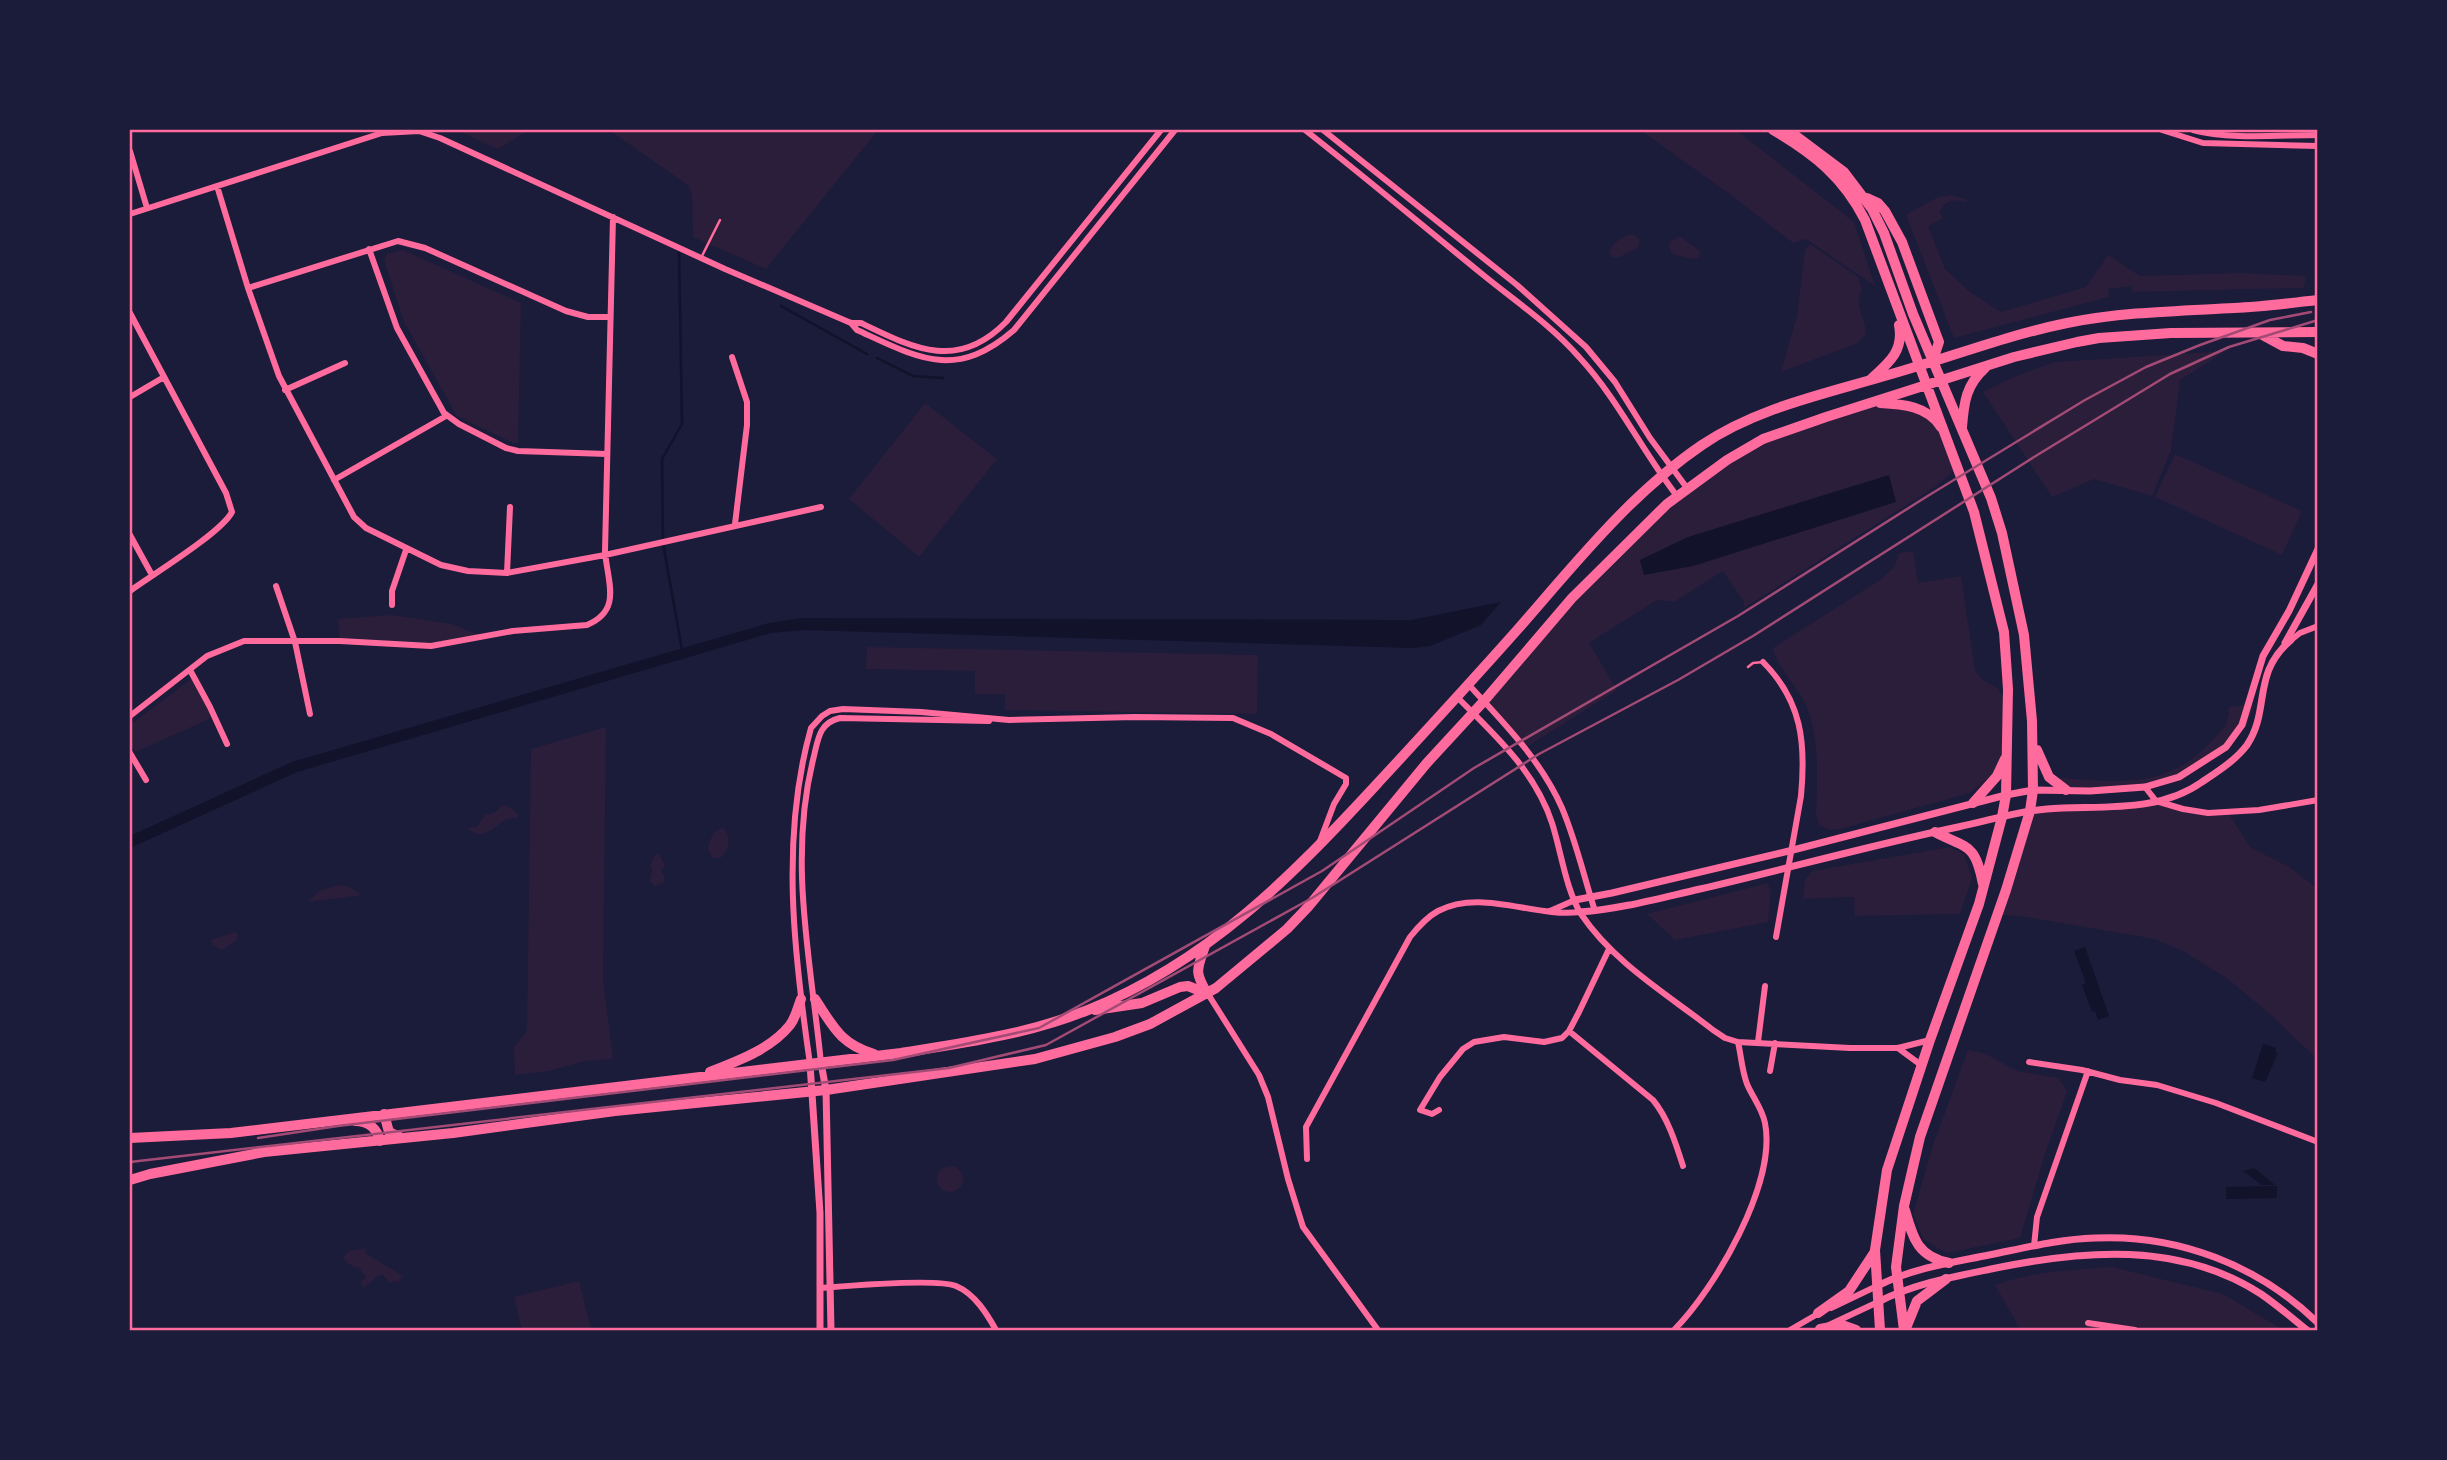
<svg xmlns="http://www.w3.org/2000/svg" width="2447" height="1460" viewBox="0 0 2447 1460" font-family="'IBM Plex Serif',serif">
  <style>
    .green { fill: #2a1e3b }
    .water { fill: #12122b }
    .lines { fill: none; stroke-linecap: round; stroke-linejoin: round }
    .stream { stroke: #12122b; stroke-width: 2.5 }
    .service { stroke: #ff6b9d; stroke-width: 2.5 }
    .minor { stroke: #ff6b9d; stroke-width: 6 }
    .tertiary { stroke: #ff6b9d; stroke-width: 7 }
    .primary { stroke: #ff6b9d; stroke-width: 10 }
    .rail { stroke: #a44b75; stroke-width: 2.5 }
    .neatline { fill: none; stroke: #ff6b9d; stroke-width: 2.5 }
  </style>
  <rect width="100%" height="100%" fill="#1b1b3a"/>
  <!-- green -->
  <path class="green" d="M 456,130 L 529,130 L 498,149 Z
    M 609,130 L 878,130 L 766,269 L 693,237 L 692,196 L 689,186 Z
    M 1640,130 L 1736,130 L 1854,222 L 1875,286 L 1806,239 L 1793,243 L 1731,195 Z
    M 1951,195 L 1968,200 L 1966,202 C 1953,199 1945,199 1940,213 L 1943,218 L 1928,226 L 1945,269 L 1970,292 L 2001,312 L 2086,287 L 2108,255 L 2140,276 L 2240,273 L 2306,276 L 2304,288 L 2132,292 L 2131,286 L 2108,289 L 2109,297 L 1954,338 L 1906,215 L 1938,197 Z
    M 1632,234 L 1640,239 L 1639,247 L 1620,257 L 1612,257 L 1609,253 C 1611,243 1623,236 1632,234 Z
    M 1680,236 L 1701,252 L 1699,258 L 1692,259 L 1672,254 L 1669,246 L 1671,241 Z
    M 1810,244 L 1858,277 L 1862,290 C 1853,305 1866,318 1866,334 L 1858,343 L 1781,372 L 1797,316 L 1805,250 Z
    M 403,250 L 521,303 L 518,443 L 513,443 L 457,416 L 404,322 L 384,260 L 387,254 Z
    M 2226,351 L 2180,380 L 2171,451 L 2152,496 L 2094,479 L 2052,497 L 1983,392 L 2018,375 L 2055,362 Z
    M 925,403 L 997,459 L 919,557 L 849,499 Z
    M 1872,403 L 1900,404 L 1938,421 L 1959,467 L 1935,487 L 1744,608 L 1744,602 L 1723,571 L 1674,602 L 1657,600 L 1589,643 L 1617,690 L 1525,748 L 1484,701 L 1528,649 L 1667,504 L 1763,439 Z
    M 2175,454 L 2302,511 L 2282,555 L 2155,497 Z
    M 1913,551 L 1918,583 L 1961,576 L 1975,671 L 1982,679 L 1998,689 L 2005,700 L 2004,754 L 1993,774 L 1970,793 L 1840,829 L 1830,830 L 1819,825 L 1816,814 C 1817,778 1820,740 1806,705 C 1798,688 1775,664 1773,648 L 1880,580 L 1895,566 L 1899,553 Z
    M 392,615 L 452,624 L 482,636 L 431,646 L 340,641 L 338,619 Z
    M 867,647 L 1258,655 L 1257,714 L 1005,710 L 1005,694 L 975,694 L 975,671 L 866,669 Z
    M 198,674 L 216,716 L 135,752 L 130,742 L 130,725 Z
    M 2255,704 L 2246,726 L 2226,747 L 2179,777 L 2148,784 L 2066,790 L 2049,777 C 2108,781 2165,792 2210,743 C 2224,728 2228,727 2229,707 Z
    M 606,727 L 603,980 L 613,1059 L 585,1061 L 549,1071 L 515,1075 L 514,1047 L 527,1031 L 531,749 Z
    M 2156,801 L 2183,809 L 2228,812 L 2250,847 L 2289,867 L 2317,888 L 2317,1059 L 2272,1016 L 2228,979 L 2183,951 L 2155,939 L 2020,916 L 2001,915 L 2030,811 Z
    M 507,805 L 518,814 L 518,818 L 506,819 C 493,828 482,842 467,828 L 477,827 L 485,815 L 496,812 L 501,806 Z
    M 723,828 C 732,837 729,851 720,858 L 713,858 L 708,849 C 709,840 714,829 723,828 Z
    M 1950,847 L 1964,854 L 1972,878 L 1960,914 L 1855,916 L 1854,897 L 1803,899 L 1805,880 L 1812,871 Z
    M 659,854 L 665,865 L 661,871 L 664,875 L 664,882 L 655,886 L 650,881 L 652,870 L 650,865 L 655,855 Z
    M 1764,884 L 1768,884 L 1771,892 L 1768,922 L 1675,940 L 1647,914 Z
    M 339,885 L 350,887 L 362,895 L 308,902 L 319,891 Z
    M 235,932 L 237,933 L 237,940 L 222,950 L 212,945 L 211,940 Z
    M 1968,1050 L 1986,1054 L 2017,1071 L 2059,1078 L 2067,1092 L 2046,1151 L 2020,1238 L 1947,1253 L 1924,1240 L 1913,1214 L 1933,1145 Z
    M937 1179a13 13 0 1 1 26 0a13 13 0 1 1-26 0Z
    M 366,1248 L 365,1253 L 403,1276 L 398,1283 L 395,1281 L 390,1283 L 383,1275 L 378,1276 L 364,1288 L 360,1282 L 366,1277 L 358,1267 L 355,1268 L 351,1264 L 349,1265 L 343,1258 L 349,1251 Z
    M 2112,1267 L 2223,1294 L 2283,1330 L 2021,1330 L 1995,1285 C 2033,1271 2072,1270 2112,1267 Z
    M 579,1281 L 591,1329 L 522,1330 L 514,1297 Z"/>
  <!-- water -->
  <path class="water" d="M 1889,475 L 1896,502 L 1693,566 L 1644,575 L 1640,560 L 1688,537 Z
    M 1501,602 L 1481,625 L 1430,646 L 1413,648 L 803,630 L 771,633 L 297,772 L 130,848 L 130,836 L 292,762 L 769,623 L 802,618 L 1412,620 Z
    M 2085,947 L 2109,1016 L 2098,1020 L 2095,1011 L 2092,1012 L 2082,985 L 2086,983 L 2074,951 Z
    M 2263,1044 L 2276,1048 L 2275,1052 L 2278,1053 L 2265,1082 L 2252,1078 Z
    M 2254,1168 L 2275,1185 L 2262,1185 L 2243,1171 Z
    M 2277,1186 L 2277,1198 L 2226,1199 L 2226,1187 Z"/>
  <g class="lines">
    <!-- stream -->
    <path class="stream" d="M 679,251 L 682,424 L 662,459 L 663,543 L 682,650
      M 781,306 L 867,354
      M 877,358 L 913,376 L 943,378"/>
    <!-- service -->
    <path class="service" d="M 701,258 L 720,220
      M 1748,667 L 1753,663 L 1763,662"/>
    <!-- minor -->
    <path class="minor" d="M 1305,130 C 1365,177 1423,226 1482,274 C 1515,301 1551,325 1579,357 C 1618,399 1642,451 1677,496
      M 1323,130 L 1517,285 L 1586,347 L 1615,382 L 1650,438 L 1687,488
      M 2162,130 L 2203,143 L 2318,146
      M 2193,130 C 2229,140 2280,135 2318,135
      M 130,151 L 147,208
      M 217,186 L 248,288 L 279,376 L 354,517 L 366,528 L 441,565 L 468,571 L 507,573 L 605,555 L 821,507
      M 130,214 L 382,133 L 419,131 L 440,138 L 725,269 L 851,323 L 861,323 C 915,349 958,371 1006,322 L 1161,130
      M 369,249 L 397,328 L 444,413 L 459,424 L 506,448 L 518,451 L 607,454
      M 248,288 L 398,241 L 425,248 L 566,311 L 588,317 L 610,317
      M 130,313 L 226,493 L 232,512 C 221,533 152,575 130,591
      M 851,323 L 857,330 C 918,358 955,381 1014,330 L 1175,130
      M 732,357 L 747,402 L 747,425 L 735,524
      M 285,390 L 345,363
      M 130,397 L 164,377
      M 334,480 L 446,416
      M 130,535 L 152,575
      M 507,573 L 510,507
      M 276,586 L 295,642 L 310,714
      M 392,605 L 392,591 L 406,550
      M 2291,640 L 2300,633 L 2318,626
      M 1763,662 C 1802,701 1806,743 1801,796 L 1776,937
      M 190,670 L 210,707 L 227,744
      M 1468,684 C 1503,722 1541,760 1562,808 C 1576,841 1584,877 1595,911
      M 1457,697 C 1495,735 1535,771 1552,823 C 1561,851 1566,890 1581,914 C 1614,963 1667,994 1713,1030 L 1725,1038 L 1738,1042 L 1850,1048 L 1898,1048 L 1930,1040
      M 130,716 L 207,656 L 244,641 L 340,641 L 431,646 L 513,631 L 587,625 C 623,610 607,581 605,551 L 613,217
      M 130,753 L 146,780
      M 2145,787 L 2156,801 L 2183,809 L 2208,813 L 2259,810 L 2318,800
      M 1550,911 L 1575,900
      M 1208,994 L 1259,1075 L 1268,1097 L 1288,1179 L 1303,1227 L 1378,1330
      M 1569,1031 L 1653,1100 C 1668,1118 1676,1144 1683,1166
      M 1758,1042 L 1765,986
      M 1898,1048 L 1921,1065
      M 2029,1062 L 2082,1070 L 2120,1080 L 2157,1085 L 2216,1103 L 2318,1142
      M 821,1063 C 811,962 788,861 813,760 C 818,741 818,723 840,718 L 989,721
      M 810,1064 C 794,954 780,837 811,728 L 822,716 L 830,711 L 843,709 L 921,712 L 1009,720 L 1135,717 L 1233,718 L 1271,734 L 1346,778 L 1346,784 L 1334,804 L 1320,841
      M 1770,1071 L 1775,1043
      M 1439,1110 L 1432,1114 L 1420,1110 L 1440,1077 L 1463,1049 L 1474,1042 L 1504,1037 L 1544,1042 L 1562,1038 L 1569,1031 L 1579,1012 L 1609,949
      M 1307,1159 L 1306,1127 L 1410,937 C 1418,927 1427,917 1438,911 C 1482,888 1534,918 1580,912
      M 2034,1246 L 2037,1217 L 2088,1071
      M 820,1288 C 846,1286 936,1278 956,1286 C 975,1294 987,1314 996,1330
      M 1831,1308 L 1877,1286
      M 2088,1323 L 2135,1330
      M 1829,1325 L 1878,1302
      M 1674,1330 C 1715,1289 1777,1183 1765,1123 C 1762,1108 1753,1098 1747,1084 C 1742,1071 1741,1055 1738,1042
      M 1790,1330 L 1821,1312"/>
    <!-- tertiary -->
    <path class="tertiary" d="M 2285,643 L 2318,584
      M 1575,900 L 1612,893 L 1793,850 L 2006,795 L 2033,790 L 2090,791 L 2145,787 L 2179,777 L 2226,747 L 2242,725 L 2263,656 L 2289,611 L 2318,549
      M 1580,912 C 1621,909 1660,898 1700,889 C 1786,869 1872,845 1958,827 C 1988,821 2017,811 2047,809 C 2098,805 2157,814 2202,782 C 2217,772 2236,760 2247,745 C 2271,709 2251,674 2291,640
      M 821,1063 L 826,1090 L 831,1330
      M 810,1064 L 820,1213 L 820,1330
      M 1877,1286 C 1913,1268 1950,1263 1989,1255 C 2024,1248 2059,1239 2095,1238 C 2178,1234 2258,1265 2318,1323
      M 1878,1302 C 1914,1284 1952,1277 1991,1269 C 2082,1250 2179,1241 2261,1294 C 2277,1305 2292,1318 2307,1330"/>
    <!-- primary -->
    <path class="primary" d="M 1773,130 C 1814,154 1843,177 1865,220 L 1974,512 L 2004,632 L 2008,689 L 2006,795 L 2002,817 L 1979,904 L 1930,1040 L 1887,1170 L 1875,1250 L 1880,1330
      M 1788,130 L 1844,172 L 1872,209 L 1884,233 L 1913,314 L 1991,498 L 2002,533 L 2024,635 L 2032,721 L 2033,790 L 2030,811 L 2006,890 L 1920,1137 L 1904,1206 L 1896,1267 L 1904,1330
      M 1867,198 L 1878,203 L 1885,211 L 1902,242 L 1939,342 L 1933,360
      M 2259,333 L 2283,346 L 2303,348 L 2318,354
      M 1871,379 C 1889,363 1904,351 1899,325
      M 1880,403 C 1902,404 1928,406 1941,427
      M 1962,427 C 1964,402 1966,385 1985,368
      M 2037,750 L 2049,777 L 2066,790
      M 1973,803 L 1997,776 L 2005,759
      M 1935,832 C 1967,849 1975,842 1983,884
      M 1205,946 C 1197,970 1194,971 1207,993
      M 815,999 C 833,1026 840,1044 874,1054
      M 1095,1010 L 1142,1003 L 1180,987 L 1188,986 L 1208,994
      M 710,1072 C 738,1061 771,1049 790,1025 C 796,1017 798,1007 801,999
      M 384,1114 L 389,1132 L 400,1137
      M 355,1121 C 368,1121 377,1128 380,1141
      M 130,1138 L 231,1133 L 901,1053 C 964,1043 1029,1034 1088,1010 C 1209,961 1291,877 1377,784 C 1424,733 1472,681 1518,629 C 1574,565 1630,494 1702,445 C 1755,409 1820,395 1881,377 C 1944,360 2003,336 2067,323 C 2122,312 2178,311 2234,308 C 2262,307 2290,303 2318,300
      M 130,1180 L 150,1174 L 264,1152 L 453,1133 L 615,1111 L 826,1090 L 1035,1059 L 1115,1037 L 1150,1024 L 1216,988 L 1287,929 L 1308,907 L 1426,764 L 1484,701 L 1572,598 L 1667,504 L 1727,460 L 1763,439 L 1826,417 L 2014,357 L 2077,342 L 2099,338 L 2171,333 L 2318,332
      M 1905,1210 C 1913,1238 1917,1256 1949,1263
      M 1818,1313 L 1849,1291 L 1874,1253
      M 1906,1328 L 1917,1301 L 1946,1279
      M 1820,1329 L 1842,1325 L 1856,1330"/>
    <!-- rail -->
    <path class="rail" d="M 258,1138 L 338,1126 L 893,1060 L 1039,1028 L 1322,871 L 1474,768 L 1738,616 L 1926,497 L 2085,400 L 2146,367 L 2200,345 L 2270,320 L 2311,312
      M 130,1162 L 949,1068 L 1046,1045 L 1312,898 L 1539,754 L 1678,680 L 1753,636 L 2034,457 L 2170,374 L 2229,347 L 2318,320"/>
  </g>
  <!-- border -->
  <rect width="2447" height="1460" fill="none" stroke="#1b1b3a" stroke-width="262"/>
  <rect x="131" y="131" width="2185" height="1198" class="neatline"/>
</svg>
